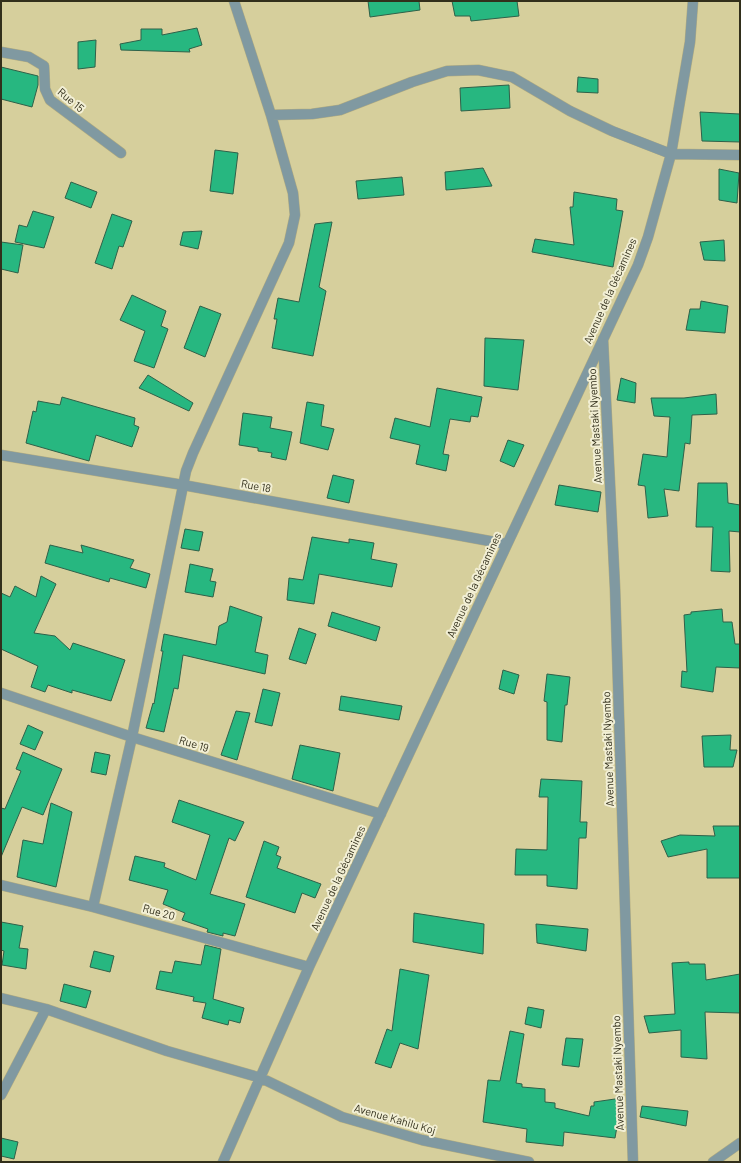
<svg xmlns="http://www.w3.org/2000/svg" width="741" height="1163" viewBox="0 0 741 1163" font-family="Barlow,sans-serif">
  <style>
    .building { fill: #27b780; stroke: #2f6149 }
    .lines { fill: none; stroke-linecap: round; stroke-linejoin: round }
    .minor-casing { stroke: #b2ac80; stroke-width: 11 }
    .minor { stroke: #8099a1; stroke-width: 10 }
    .labels { text-anchor: middle; stroke-width: 4; stroke-linejoin: round; paint-order: stroke }
    .street-label { font-size: 11px; fill: #322f1b; stroke: #f2efd5 }
  </style>
  <rect width="100%" height="100%" fill="#d6cf9c"/>
  <!-- building -->
  <path class="building" d="M 368,1 L 419,1 L 420,10 L 370,17 Z
    M 452,1 L 517,1 L 519,16 L 471,21 L 470,16 L 455,16 Z
    M 197,28 L 202,45 L 189,49 L 190,52 L 121,50 L 120,44 L 141,40 L 141,29 L 162,29 L 162,35 Z
    M 96,40 L 95,67 L 78,69 L 78,42 Z
    M 1,67 L 38,76 L 38,85 L 32,107 L 1,99 Z
    M 578,77 L 598,79 L 598,93 L 577,92 Z
    M 509,85 L 510,108 L 461,111 L 460,88 Z
    M 700,112 L 740,114 L 740,142 L 702,141 Z
    M 215,150 L 238,153 L 233,194 L 210,191 Z
    M 483,168 L 492,186 L 446,190 L 445,172 Z
    M 719,169 L 739,173 L 737,203 L 719,200 Z
    M 402,177 L 404,195 L 358,199 L 356,181 Z
    M 71,182 L 97,192 L 91,208 L 65,198 Z
    M 574,192 L 617,199 L 616,210 L 623,211 L 613,267 L 532,252 L 535,239 L 574,245 L 570,207 L 573,207 Z
    M 33,211 L 54,217 L 44,248 L 15,242 L 19,225 L 27,227 Z
    M 112,214 L 132,221 L 123,247 L 119,246 L 112,269 L 95,263 Z
    M 332,222 L 319,287 L 326,291 L 313,356 L 272,348 L 277,319 L 274,319 L 278,298 L 299,302 L 315,224 Z
    M 202,231 L 198,249 L 180,245 L 183,232 Z
    M 724,240 L 725,261 L 704,260 L 700,242 Z
    M 1,242 L 23,245 L 18,273 L 1,269 Z
    M 132,295 L 166,311 L 161,326 L 168,329 L 154,368 L 134,361 L 145,331 L 120,320 Z
    M 701,301 L 728,306 L 725,333 L 686,330 L 690,309 L 700,309 Z
    M 200,306 L 221,314 L 205,357 L 184,348 Z
    M 485,338 L 524,340 L 518,390 L 484,386 Z
    M 148,375 L 193,403 L 189,411 L 139,388 Z
    M 621,378 L 636,383 L 635,403 L 617,400 Z
    M 437,388 L 482,397 L 478,417 L 471,416 L 470,422 L 450,419 L 443,454 L 449,455 L 446,471 L 416,464 L 420,445 L 390,438 L 395,418 L 430,427 Z
    M 716,394 L 717,414 L 692,415 L 690,444 L 685,443 L 679,491 L 664,489 L 668,516 L 648,518 L 645,486 L 638,485 L 643,454 L 667,457 L 670,417 L 654,416 L 651,398 L 684,398 Z
    M 62,397 L 135,418 L 134,425 L 139,427 L 132,447 L 96,435 L 89,461 L 26,443 L 33,411 L 36,412 L 38,401 L 60,405 Z
    M 307,402 L 324,405 L 321,426 L 334,429 L 328,450 L 300,443 Z
    M 243,413 L 272,417 L 270,428 L 292,432 L 286,460 L 271,457 L 272,453 L 258,451 L 258,448 L 239,445 Z
    M 508,440 L 524,445 L 514,467 L 500,461 Z
    M 333,475 L 354,480 L 349,503 L 327,498 Z
    M 698,483 L 727,483 L 728,503 L 740,505 L 740,532 L 729,531 L 730,572 L 711,571 L 713,527 L 696,527 Z
    M 559,485 L 601,492 L 598,512 L 555,505 Z
    M 185,529 L 203,532 L 199,551 L 181,548 Z
    M 312,537 L 349,543 L 349,539 L 374,543 L 371,559 L 397,564 L 392,587 L 319,574 L 314,604 L 287,600 L 289,578 L 303,580 Z
    M 50,545 L 83,553 L 81,545 L 134,560 L 130,568 L 150,574 L 146,588 L 110,578 L 109,582 L 45,563 Z
    M 190,564 L 213,569 L 210,581 L 216,582 L 213,597 L 185,592 Z
    M 41,576 L 56,584 L 34,633 L 55,636 L 70,650 L 73,643 L 125,660 L 111,701 L 72,690 L 72,693 L 48,685 L 45,692 L 31,687 L 38,666 L 1,649 L 1,593 L 10,597 L 15,586 L 36,597 Z
    M 230,606 L 262,617 L 255,652 L 268,655 L 265,674 L 183,655 L 178,689 L 174,688 L 164,732 L 146,728 L 153,703 L 154,704 L 163,651 L 161,651 L 164,634 L 216,645 L 219,626 L 227,622 Z
    M 722,609 L 723,622 L 732,622 L 735,644 L 740,644 L 740,668 L 716,667 L 713,692 L 681,687 L 682,671 L 687,672 L 684,615 L 691,614 L 691,612 Z
    M 332,612 L 380,627 L 376,641 L 328,626 Z
    M 299,628 L 316,634 L 306,664 L 289,659 Z
    M 503,670 L 519,675 L 514,694 L 499,689 Z
    M 547,674 L 570,677 L 567,705 L 565,705 L 562,742 L 547,740 L 547,702 L 544,701 Z
    M 263,689 L 280,693 L 272,726 L 255,722 Z
    M 341,696 L 402,706 L 399,720 L 339,710 Z
    M 236,711 L 250,713 L 237,760 L 221,755 Z
    M 28,725 L 43,732 L 35,750 L 20,744 Z
    M 731,735 L 730,750 L 737,750 L 733,767 L 704,767 L 702,736 Z
    M 300,745 L 340,753 L 333,791 L 292,779 Z
    M 23,752 L 62,769 L 43,815 L 22,807 L 1,857 L 1,808 L 5,809 L 21,771 L 16,769 Z
    M 95,752 L 110,755 L 106,775 L 91,772 Z
    M 541,779 L 582,781 L 580,822 L 587,822 L 586,838 L 579,838 L 577,889 L 547,886 L 547,875 L 515,875 L 516,849 L 547,850 L 548,797 L 539,797 Z
    M 179,800 L 244,822 L 235,841 L 229,838 L 210,894 L 245,904 L 235,936 L 223,933 L 223,936 L 207,932 L 208,929 L 182,920 L 185,913 L 163,904 L 168,890 L 129,880 L 135,856 L 165,863 L 164,867 L 196,880 L 210,835 L 172,822 Z
    M 51,803 L 72,812 L 56,887 L 17,877 L 23,840 L 43,844 Z
    M 713,826 L 740,826 L 740,878 L 707,878 L 707,849 L 668,857 L 661,841 L 680,835 L 715,836 Z
    M 264,841 L 279,847 L 276,855 L 281,857 L 277,868 L 321,884 L 315,898 L 302,893 L 295,913 L 246,897 Z
    M 414,913 L 484,924 L 483,954 L 413,942 Z
    M 1,922 L 23,926 L 19,948 L 28,949 L 26,969 L 2,965 L 4,951 L 1,950 Z
    M 536,924 L 588,929 L 586,951 L 537,943 Z
    M 205,945 L 221,949 L 213,999 L 244,1008 L 240,1023 L 229,1020 L 228,1025 L 202,1018 L 206,1003 L 193,1001 L 194,997 L 156,989 L 160,971 L 172,973 L 175,961 L 201,965 Z
    M 94,951 L 114,956 L 110,972 L 90,967 Z
    M 689,962 L 689,964 L 705,964 L 706,980 L 740,974 L 740,1013 L 705,1012 L 707,1059 L 681,1057 L 681,1030 L 649,1033 L 644,1016 L 675,1014 L 672,963 Z
    M 400,969 L 429,975 L 418,1049 L 400,1043 L 391,1068 L 375,1063 L 387,1029 L 392,1031 Z
    M 64,984 L 91,991 L 86,1008 L 60,1001 Z
    M 528,1007 L 544,1010 L 541,1028 L 525,1024 Z
    M 510,1031 L 524,1034 L 516,1083 L 522,1084 L 522,1087 L 545,1089 L 545,1102 L 555,1103 L 555,1108 L 589,1116 L 591,1106 L 594,1106 L 594,1102 L 622,1098 L 615,1138 L 564,1132 L 563,1146 L 526,1142 L 527,1129 L 483,1122 L 488,1080 L 500,1081 Z
    M 566,1038 L 583,1039 L 579,1067 L 562,1065 Z
    M 642,1106 L 688,1111 L 686,1126 L 640,1117 Z
    M 1,1138 L 18,1142 L 14,1159 L 1,1156 Z"/>
  <g class="lines">
    <!-- minor casing -->
    <g class="minor-casing">
      <path id="minor" d="M 1,52 L 29,57 L 44,66 L 45,89 L 50,100 L 121,153
        M 271,115 L 312,114 L 340,110 L 412,82 L 447,71 L 478,70 L 512,77 L 570,111 L 612,131 L 671,154 L 740,155
        M 603,339 L 615,588 L 633,1162
        M 1,455 L 183,485 L 506,544
        M 1,693 L 132,737 L 381,814
        M 1,885 L 93,907 L 309,967
        M 93,907 L 132,737 L 186,471 L 193,453 L 289,243 L 295,215 L 293,193 L 271,115 L 234,1
        M 1,998 L 46,1009 L 167,1051 L 261,1078 L 342,1117 L 422,1140 L 529,1162
        M 1,1095 L 46,1009
        M 223,1162 L 309,967 L 638,265 L 648,237 L 671,154 L 690,42 L 693,1
        M 713,1162 L 740,1143"/>
    </g>
    <!-- minor -->
    <use href="#minor" class="minor"/>
  </g>
  <g class="labels">
    <!-- street labels -->
    <g class="street-label">
      <text transform="translate(71 100) rotate(40)" y="4">Rue 15</text>
      <text transform="translate(610 291) rotate(-66)" y="4">Avenue de la Gécamines</text>
      <text transform="translate(595 426) rotate(-93)" y="4">Avenue Mastaki Nyembo</text>
      <text transform="translate(256 486) rotate(10)" y="4">Rue 18</text>
      <text transform="translate(474 585) rotate(-65)" y="4">Avenue de la Gécamines</text>
      <text transform="translate(194 744) rotate(17)" y="4">Rue 19</text>
      <text transform="translate(608 749) rotate(-92)" y="4">Avenue Mastaki Nyembo</text>
      <text transform="translate(338 878) rotate(-65)" y="4">Avenue de la Gécamines</text>
      <text transform="translate(159 912) rotate(15)" y="4">Rue 20</text>
      <text transform="translate(618 1073) rotate(-92)" y="4">Avenue Mastaki Nyembo</text>
      <text transform="translate(395 1119) rotate(16)" y="4">Avenue Kahilu Koj</text>
    </g>
  </g>
  <!-- border -->
  <rect width="741" height="1163" fill="none" stroke="#322f1b" stroke-width="4"/>
</svg>
